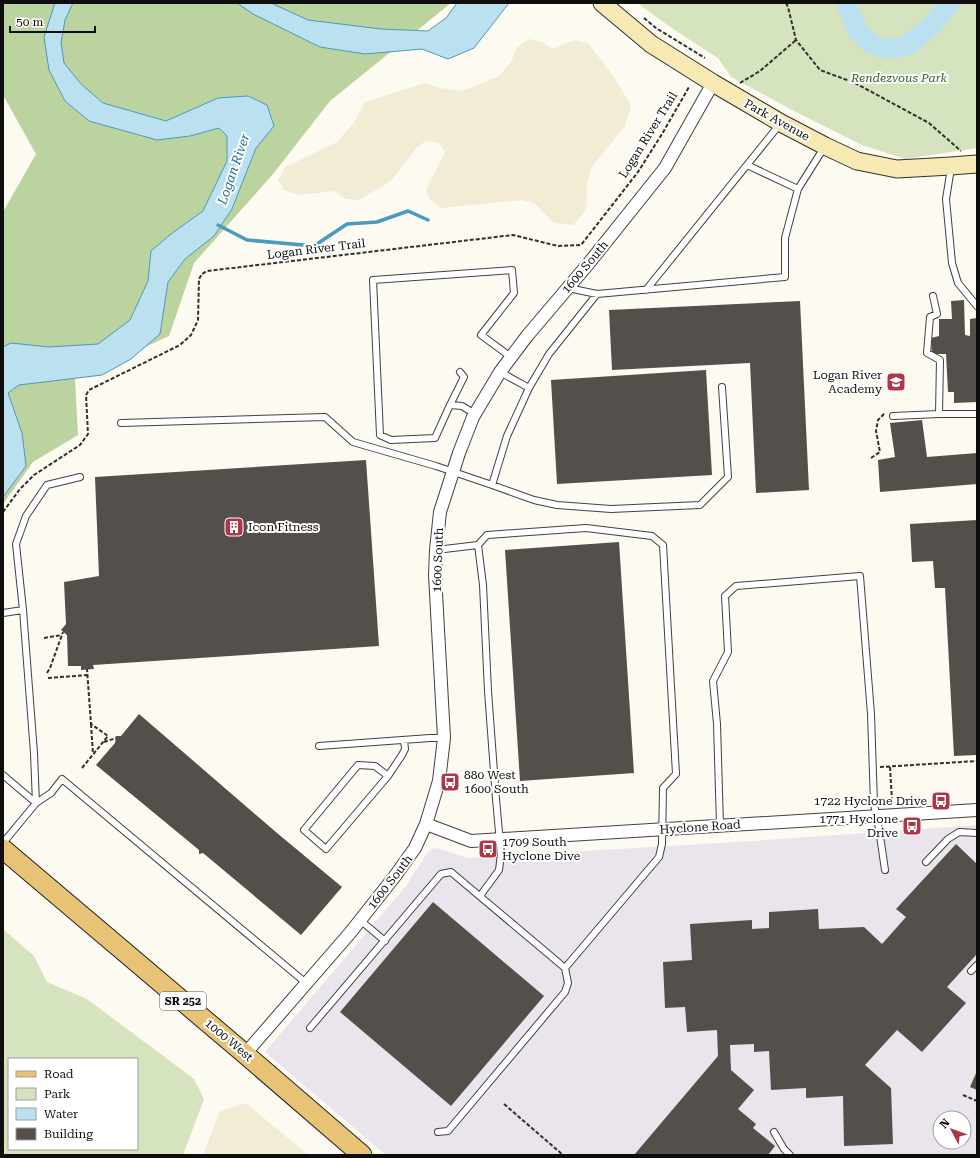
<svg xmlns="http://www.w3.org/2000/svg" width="980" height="1158" viewBox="0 0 980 1158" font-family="'Roboto Serif',serif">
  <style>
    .industrial { fill: #eae4ec; fill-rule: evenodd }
    .farmland { fill: #f1ecd3 }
    .green { fill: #d5e4be; fill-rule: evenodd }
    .forest { fill: #bbd39f }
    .water { fill: #bbe0ef; stroke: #4a9abe }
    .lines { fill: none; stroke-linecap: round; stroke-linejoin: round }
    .stream { stroke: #4a9abe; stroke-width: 3.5 }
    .river { stroke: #bbe0ef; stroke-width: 20 }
    .building { fill: #554f4c }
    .lane-casing { stroke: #414141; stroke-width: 8 }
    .street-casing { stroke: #414141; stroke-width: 14 }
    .secondary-casing { stroke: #303030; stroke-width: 19 }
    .primary-casing { stroke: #1f1f1f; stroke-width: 21 }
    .path { stroke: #303030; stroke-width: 2; stroke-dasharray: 4 2; stroke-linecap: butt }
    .lane { stroke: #fff; stroke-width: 6 }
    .street { stroke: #fff; stroke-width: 12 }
    .secondary { stroke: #f6e9b3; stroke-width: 17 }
    .primary { stroke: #e9c375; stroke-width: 19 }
    .labels { text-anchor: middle; stroke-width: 4; stroke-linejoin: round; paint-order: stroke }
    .shield { fill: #fff; stroke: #565656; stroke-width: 1 }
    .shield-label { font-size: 11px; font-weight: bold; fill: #0e0e0e }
    .park-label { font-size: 12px; font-style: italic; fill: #365e26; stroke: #fff }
    .street-label { font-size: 12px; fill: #0e0e0e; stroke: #fff }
    .poi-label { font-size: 12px; fill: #0e0e0e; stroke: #fff; text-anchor: end }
    .water-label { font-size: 13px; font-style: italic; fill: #256c92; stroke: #fff }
  </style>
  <rect width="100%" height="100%" fill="#fdfaf1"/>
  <!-- industrial -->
  <path class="industrial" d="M 977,825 L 977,1155 L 386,1155 L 265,1052 L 406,886 L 427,853 L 432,849 L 437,848 L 468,858 L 753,841 ZM 940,1118 L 964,1118 L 964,1142 L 940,1142 Z"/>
  <!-- farmland -->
  <path class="farmland" d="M 529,39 L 541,42 L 553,49 L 575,40 L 588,43 L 614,77 L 631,106 L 625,126 L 591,168 L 587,185 L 586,210 L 573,225 L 554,223 L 535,203 L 522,200 L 441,208 L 430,200 L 426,189 L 445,152 L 439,143 L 426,141 L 417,147 L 391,181 L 359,200 L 346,199 L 333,191 L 300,195 L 284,190 L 278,180 L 285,167 L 337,142 L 355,121 L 365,102 L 425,83 L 439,88 L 463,91 L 499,76 L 512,60 L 517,47 Z
    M 246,1103 L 308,1155 L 203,1155 L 220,1111 Z"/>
  <!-- green -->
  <path class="green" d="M 637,3 L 977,3 L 977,148 L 905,159 L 862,145 L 796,112 L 731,77 L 718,58 L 676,31 Z
    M 3,929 L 34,956 L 47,982 L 87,999 L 194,1079 L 204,1099 L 183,1155 L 3,1155 ZM 9,1059 L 137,1059 L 137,1149 L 9,1149 Z"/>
  <!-- forest -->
  <path class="forest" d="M 3,3 L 451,3 L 330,101 L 273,174 L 194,263 L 169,336 L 75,379 L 78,435 L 33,462 L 3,504 L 3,212 L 36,154 L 3,95 Z"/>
  <!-- water -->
  <path class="water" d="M 55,3 L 73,3 L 65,20 L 61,43 L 64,63 L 81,84 L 103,103 L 166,121 L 218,98 L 248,96 L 267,105 L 274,126 L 256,148 L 232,209 L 214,236 L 185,259 L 168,282 L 160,334 L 131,359 L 102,375 L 19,385 L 8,393 L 22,433 L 26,466 L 3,497 L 3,347 L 11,343 L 49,347 L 98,344 L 130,320 L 148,281 L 151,251 L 171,234 L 203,211 L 227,161 L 227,136 L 219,128 L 190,136 L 157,140 L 89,121 L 65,101 L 49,70 L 44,37 Z
    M 237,3 L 271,3 L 308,20 L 381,29 L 428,31 L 446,18 L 457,3 L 509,3 L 474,48 L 448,59 L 422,49 L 365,54 L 320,47 L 253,14 Z"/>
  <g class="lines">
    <!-- stream -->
    <path class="stream" d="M 218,225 L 247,240 L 314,246 L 347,224 L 377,222 L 408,211 L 428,220"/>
    <!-- river -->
    <path class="river" d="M 846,3 L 858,32 L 873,45 L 891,49 L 908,45 L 934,23 L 950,3"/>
  </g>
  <!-- building -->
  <path class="building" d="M 964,300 L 965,335 L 970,336 L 970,319 L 977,318 L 977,402 L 954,403 L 954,392 L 948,392 L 946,354 L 932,354 L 931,338 L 939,336 L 939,319 L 952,319 L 951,301 Z
    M 800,301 L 809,490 L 756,493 L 750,363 L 612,370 L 609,310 Z
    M 706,370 L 712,475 L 557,484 L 551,380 Z
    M 922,420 L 927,457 L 977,453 L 977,484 L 880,492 L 878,460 L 895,457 L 890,423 Z
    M 366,460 L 379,646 L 93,665 L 94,669 L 81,670 L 81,666 L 68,666 L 67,635 L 61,630 L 66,624 L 64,582 L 99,576 L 95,477 Z
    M 977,520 L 977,755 L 954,756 L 945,588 L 935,588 L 933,561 L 912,562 L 910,524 Z
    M 619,542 L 634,773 L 520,781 L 505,550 Z
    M 139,714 L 277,833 L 342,887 L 301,935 L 203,853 L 199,854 L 199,850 L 96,765 L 115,743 L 116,736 L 121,736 Z
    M 956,844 L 977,864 L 977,954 L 947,987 L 966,1003 L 922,1052 L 897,1030 L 865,1065 L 891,1088 L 893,1144 L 844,1146 L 843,1096 L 806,1098 L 806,1088 L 771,1090 L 769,1051 L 754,1052 L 754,1044 L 730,1045 L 731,1070 L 754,1090 L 738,1109 L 756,1124 L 753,1128 L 775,1146 L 768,1155 L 634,1155 L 718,1056 L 717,1030 L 687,1032 L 685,1007 L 665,1008 L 663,962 L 692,960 L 690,924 L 752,920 L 752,929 L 769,928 L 769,912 L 818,909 L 819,929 L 864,927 L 882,944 L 906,917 L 896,909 Z
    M 433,902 L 544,996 L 451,1106 L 340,1012 Z
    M 977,1071 L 977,1090 L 970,1087 Z"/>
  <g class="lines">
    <!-- lane casing -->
    <g class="lane-casing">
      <path id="lane" d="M 747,165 L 798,189
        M 951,168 L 946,199 L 952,263 L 958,283 L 977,306
        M 568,288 L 597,294 L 785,277 L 785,238 L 798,189 L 825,146
        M 646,290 L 780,124
        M 933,296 L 937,314 L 930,317 L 927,353 L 940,360 L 939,414 L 977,414
        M 500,372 L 529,388
        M 450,405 L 464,377 L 460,372
        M 475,414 L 462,406 L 450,405 L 435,438 L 391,440 L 380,435 L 373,280 L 512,270 L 514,293 L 481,335 L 511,357
        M 893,416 L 939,414
        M 121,423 L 325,417 L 353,442 L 436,466 L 492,485 L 534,500 L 557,505 L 611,509 L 700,505 L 728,477 L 722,387
        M 492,485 L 507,436 L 529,388 L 549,354 L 597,294
        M 478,545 L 483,585 L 488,691 L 496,799 L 501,854 L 499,870 L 480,896
        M 436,550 L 478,545 L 487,535 L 586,528 L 652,536 L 663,545 L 676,774 L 663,788 L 662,844 L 659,857 L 565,968 L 568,983 L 565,992 L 448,1131 L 438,1132
        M 3,613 L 23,610
        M 319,746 L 430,738 L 444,738
        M 3,775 L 36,803
        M 388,776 L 375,766 L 358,765 L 304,830 L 326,849 L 388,776 L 402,755 L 405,749 L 404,740
        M 36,803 L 34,753 L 23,610 L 16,544 L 26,516 L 47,485 L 80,477
        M 720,825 L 717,724 L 713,681 L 728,652 L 725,596 L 736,586 L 860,576 L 871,714 L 874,804 L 879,829 L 885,870
        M 3,843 L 36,803 L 51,793 L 62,779 L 306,983
        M 926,862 L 948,839 L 959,832 L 977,833
        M 360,920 L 385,941
        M 971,971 L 977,965
        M 310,1028 L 441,874 L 451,872 L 565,968
        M 774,1132 L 784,1149 L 790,1155"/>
    </g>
    <!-- street casing -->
    <g class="street-casing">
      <path id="street" d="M 426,824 L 471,841 L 977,810
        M 245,1054 L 350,933 L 395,876 L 415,848 L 426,824 L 439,781 L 444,738 L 435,575 L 436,550 L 440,512 L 459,453 L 473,417 L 500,372 L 527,336 L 589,263 L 665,168 L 713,83"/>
    </g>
    <!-- secondary casing -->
    <g class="secondary-casing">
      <path id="secondary" d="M 602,3 L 651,44 L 713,83 L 781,123 L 825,146 L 857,161 L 897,169 L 951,166 L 977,164"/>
    </g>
    <!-- primary casing -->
    <g class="primary-casing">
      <path id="primary" d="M 3,849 L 245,1054 L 362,1155"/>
    </g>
    <!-- path -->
    <path class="path" d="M 786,3 L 788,7 L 796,40 L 820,70 L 855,83 L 929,123 L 961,151
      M 644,18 L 656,28 L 705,58
      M 740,83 L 760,71 L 796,40
      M 871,458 L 880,452 L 876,431 L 878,420 L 884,414 L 886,414
      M 3,512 L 20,489 L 34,475 L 80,445 L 88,434 L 86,395 L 89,390 L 180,345 L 191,335 L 198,320 L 199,279 L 202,274 L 207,271 L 513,235 L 558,246 L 581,245 L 638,172 L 662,134 L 689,87
      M 44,638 L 62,635
      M 47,673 L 50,668 L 63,632
      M 48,678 L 88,675
      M 91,724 L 93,754
      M 104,742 L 116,738
      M 880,767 L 977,761
      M 890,767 L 892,801
      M 82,768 L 108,736 L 91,724 L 87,669
      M 963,1095 L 977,1101
      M 504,1104 L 563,1155"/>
    <!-- lane -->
    <use href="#lane" class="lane"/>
    <!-- street -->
    <use href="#street" class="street"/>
    <!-- secondary -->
    <use href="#secondary" class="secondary"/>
    <!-- primary -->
    <use href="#primary" class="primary"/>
  </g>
  <!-- icons -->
  <defs>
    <g id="school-square" transform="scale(1)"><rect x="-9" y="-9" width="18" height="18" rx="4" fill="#ae3646" stroke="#fff"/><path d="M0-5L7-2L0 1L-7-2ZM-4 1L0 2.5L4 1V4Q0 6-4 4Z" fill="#fff"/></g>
    <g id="building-square" transform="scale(1)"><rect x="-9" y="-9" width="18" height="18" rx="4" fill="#ae3646" stroke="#fff"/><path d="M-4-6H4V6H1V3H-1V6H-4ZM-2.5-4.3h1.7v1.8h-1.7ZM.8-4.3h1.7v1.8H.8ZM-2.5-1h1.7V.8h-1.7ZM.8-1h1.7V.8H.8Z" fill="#fff"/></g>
    <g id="bus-square" transform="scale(1)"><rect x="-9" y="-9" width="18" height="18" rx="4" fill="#ae3646" stroke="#fff"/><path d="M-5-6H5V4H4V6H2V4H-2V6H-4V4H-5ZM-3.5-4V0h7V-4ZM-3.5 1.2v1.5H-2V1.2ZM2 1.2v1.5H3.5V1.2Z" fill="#fff"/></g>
  </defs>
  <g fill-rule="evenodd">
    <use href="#school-square" x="896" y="382"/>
    <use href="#building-square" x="234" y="527"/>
    <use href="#bus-square" x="450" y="782"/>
    <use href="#bus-square" x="941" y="801"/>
    <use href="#bus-square" x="912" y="826"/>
    <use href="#bus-square" x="488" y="849"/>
  </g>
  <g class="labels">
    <!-- shield labels -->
    <rect class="shield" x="160" y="992" width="46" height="18" rx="3"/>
    <g class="shield-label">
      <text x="183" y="1005">SR 252</text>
    </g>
    <!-- park labels -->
    <g class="park-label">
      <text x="899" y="82">Rendezvous Park</text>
    </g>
    <!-- street labels -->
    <g class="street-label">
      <text transform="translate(777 120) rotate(29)" y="4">Park Avenue</text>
      <text transform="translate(648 135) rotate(-58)" y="4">Logan River Trail</text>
      <text transform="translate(316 249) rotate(-7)" y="4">Logan River Trail</text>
      <text transform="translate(585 267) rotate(-50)" y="4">1600 South</text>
      <text transform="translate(438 560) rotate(-88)" y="4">1600 South</text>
      <text transform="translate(700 827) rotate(-4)" y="4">Hyclone Road</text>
      <text transform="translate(390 882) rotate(-52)" y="4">1600 South</text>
      <text transform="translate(229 1040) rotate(40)" y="4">1000 West</text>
    </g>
    <!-- poi labels -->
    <g class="poi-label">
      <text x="882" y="379">Logan River<tspan x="882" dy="14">Academy</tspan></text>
      <text x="248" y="531" text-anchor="start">Icon Fitness</text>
      <text x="464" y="779" text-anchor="start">880 West<tspan x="464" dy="14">1600 South</tspan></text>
      <text x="927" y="805">1722 Hyclone Drive</text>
      <text x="898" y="823">1771 Hyclone<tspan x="898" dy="14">Drive</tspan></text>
      <text x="502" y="846" text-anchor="start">1709 South<tspan x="502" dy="14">Hyclone Dive</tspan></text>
    </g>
    <!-- water labels -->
    <g class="water-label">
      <text transform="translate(233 169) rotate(-71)" y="5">Logan River</text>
    </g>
  </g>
  <!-- border -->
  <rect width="980" height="1158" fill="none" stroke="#0e0e0e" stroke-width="8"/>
  <!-- legend -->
  <rect x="8" y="1058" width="130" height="92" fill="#ffffff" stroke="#9f9f9f"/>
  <rect x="16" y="1071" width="20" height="6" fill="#e9c375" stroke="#9f9f9f"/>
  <text x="44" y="1078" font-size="12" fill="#0e0e0e">Road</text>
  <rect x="16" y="1088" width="20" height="12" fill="#d5e4be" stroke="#9f9f9f"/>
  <text x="44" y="1098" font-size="12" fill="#0e0e0e">Park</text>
  <rect x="16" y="1108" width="20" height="12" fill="#bbe0ef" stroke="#9f9f9f"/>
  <text x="44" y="1118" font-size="12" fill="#0e0e0e">Water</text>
  <rect x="16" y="1128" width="20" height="12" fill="#554f4c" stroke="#9f9f9f"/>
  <text x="44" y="1138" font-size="12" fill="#0e0e0e">Building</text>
  <!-- north arrow -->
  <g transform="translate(952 1130) rotate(311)"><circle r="19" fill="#ffffff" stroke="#9f9f9f"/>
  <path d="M0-3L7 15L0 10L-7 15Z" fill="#ae3646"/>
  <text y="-6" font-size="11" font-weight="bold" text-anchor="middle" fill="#0e0e0e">N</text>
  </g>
  <!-- scale -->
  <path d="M10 26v6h85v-6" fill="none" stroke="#0e0e0e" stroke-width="2"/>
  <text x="16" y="26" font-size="12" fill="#0e0e0e" stroke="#ffffff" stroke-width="3" paint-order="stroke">50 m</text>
</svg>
